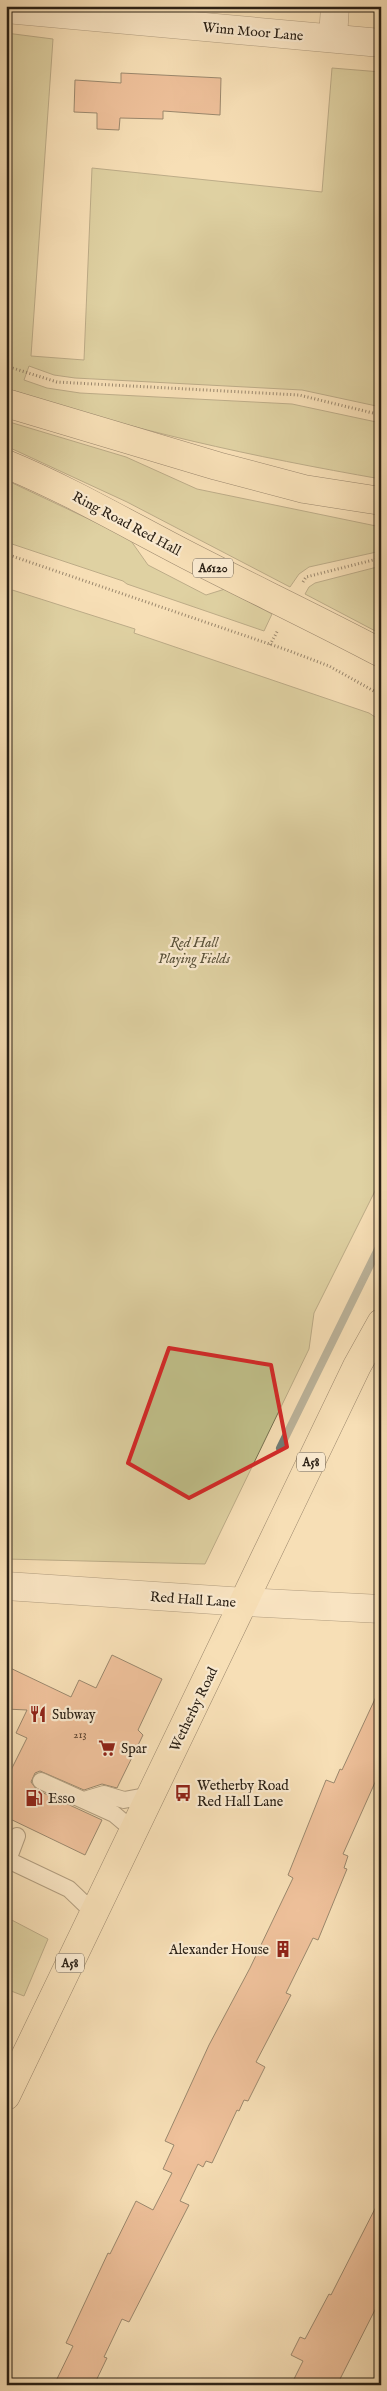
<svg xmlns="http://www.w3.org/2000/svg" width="387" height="2391" viewBox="0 0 387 2391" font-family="'IM FELL English',serif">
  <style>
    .green { fill: #c1c18b; stroke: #767050 }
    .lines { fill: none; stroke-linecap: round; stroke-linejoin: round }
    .stream { stroke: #717c76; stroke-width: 8 }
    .building { fill: #e59e7a; stroke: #2a2015 }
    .service-casing { stroke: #5d503d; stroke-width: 18 }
    .minor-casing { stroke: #5d503d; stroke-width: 29 }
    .tertiary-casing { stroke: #5d503d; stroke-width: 29 }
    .primary-casing { stroke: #2a2015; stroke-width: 29 }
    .trunk-casing { stroke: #2a2015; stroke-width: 29 }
    .path { stroke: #2a2015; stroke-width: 3; stroke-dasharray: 1 2.5; stroke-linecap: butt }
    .service { stroke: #faead0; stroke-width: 16 }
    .minor { stroke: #faead0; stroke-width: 28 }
    .tertiary { stroke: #faead0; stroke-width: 28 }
    .primary { stroke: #f7dfb6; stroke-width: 28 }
    .trunk { stroke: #f7dfb6; stroke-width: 28 }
    .marked { fill: none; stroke: #d62828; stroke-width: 4; stroke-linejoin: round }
    .labels { text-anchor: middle; stroke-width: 4.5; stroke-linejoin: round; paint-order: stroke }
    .number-label { font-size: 11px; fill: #59402e }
    .shield { fill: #faead0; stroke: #685d4d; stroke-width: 1 }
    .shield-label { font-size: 12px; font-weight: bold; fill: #2a2015 }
    .street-label { font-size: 14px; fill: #2a2015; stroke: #faead0 }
    .park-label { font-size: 14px; font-style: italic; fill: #575038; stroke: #faead0 }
    .poi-label { font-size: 14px; fill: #2a2015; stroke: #faead0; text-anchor: start }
  </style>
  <rect width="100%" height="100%" fill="#f7dfb6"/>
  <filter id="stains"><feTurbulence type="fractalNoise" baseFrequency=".004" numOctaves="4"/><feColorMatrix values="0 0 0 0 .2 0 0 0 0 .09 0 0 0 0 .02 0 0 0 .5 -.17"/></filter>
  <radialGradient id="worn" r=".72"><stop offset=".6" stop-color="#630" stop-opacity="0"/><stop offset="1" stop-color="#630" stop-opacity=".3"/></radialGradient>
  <!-- green -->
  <path class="green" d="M 6,33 L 53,39 L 31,356 L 84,360 L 92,168 L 322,192 L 332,68 L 381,72 L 381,407 L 302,390 L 75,378 L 54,375 L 29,366 L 24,380 L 47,388 L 80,393 L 292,404 L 381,423 L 381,479 C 255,457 128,430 6,388 Z
    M 6,421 L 126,457 L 197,489 L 381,527 L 381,551 L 309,567 L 299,574 L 290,587 L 127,502 L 6,446 Z
    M 6,480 L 129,538 L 148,565 L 206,595 L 225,589 L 272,614 L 264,631 L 127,584 L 123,581 L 6,542 Z
    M 381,566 L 381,634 L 305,594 L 309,587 L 315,583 Z
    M 6,588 L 135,629 L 134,633 L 369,713 L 381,721 L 381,1179 L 314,1313 L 309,1349 L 205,1564 L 6,1559 Z
    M 6,1917 L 48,1939 L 24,1996 L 6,1989 Z"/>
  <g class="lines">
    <!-- stream -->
    <path class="stream" d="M 280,1448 L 381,1243"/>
  </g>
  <!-- building -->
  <path class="building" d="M 121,73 L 221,78 L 220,115 L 163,111 L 163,119 L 120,118 L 119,130 L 97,129 L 97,113 L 74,112 L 75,80 L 121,83 Z
    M 112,1655 L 162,1679 L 138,1730 L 143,1735 L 117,1788 L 102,1784 L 84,1790 L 40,1771 L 35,1773 L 31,1782 L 37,1790 L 102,1820 L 85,1855 L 6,1817 L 6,1780 L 27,1738 L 16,1733 L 27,1710 L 6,1709 L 6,1666 L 71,1697 L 79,1680 L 96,1688 Z
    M 381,1686 L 381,1769 L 343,1854 L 348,1856 L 344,1868 L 347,1869 L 318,1940 L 313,1938 L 286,1993 L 291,1995 L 256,2062 L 265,2067 L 248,2101 L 244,2100 L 239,2111 L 237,2110 L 212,2163 L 206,2161 L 203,2167 L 198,2164 L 180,2201 L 189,2205 L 129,2322 L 122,2319 L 104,2357 L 107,2358 L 94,2385 L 54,2385 L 73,2346 L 66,2343 L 108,2253 L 110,2254 L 136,2201 L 153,2210 L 172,2173 L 163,2169 L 174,2145 L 165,2141 L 209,2045 L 250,1968 L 293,1878 L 288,1875 L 326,1780 L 334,1783 L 340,1769 L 342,1770 Z
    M 381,2197 L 381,2298 L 337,2385 L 291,2385 L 303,2361 L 291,2355 L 300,2337 L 305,2339 L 329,2294 L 331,2295 Z"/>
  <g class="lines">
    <!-- service casing -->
    <g class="service-casing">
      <path id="service" d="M 41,1781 L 114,1814 L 134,1831
        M 84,1800 L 104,1794 L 124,1800 L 151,1795
        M 17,1836 L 8,1860 L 69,1889 L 94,1913"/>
    </g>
    <!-- minor casing -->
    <g class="minor-casing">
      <path id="minor" d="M 6,9 L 381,43
        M 333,38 L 335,6
        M 6,1586 L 245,1602"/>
    </g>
    <!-- tertiary casing -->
    <g class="tertiary-casing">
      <path id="tertiary" d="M 245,1602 L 381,1609"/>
    </g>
    <!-- primary casing -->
    <g class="primary-casing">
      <path id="primary" d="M 6,2096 L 357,1366 L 381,1323"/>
    </g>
    <!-- trunk casing -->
    <g class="trunk-casing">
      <path id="trunk" d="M 6,403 L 217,466 L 304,489 L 381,501
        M 6,464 C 69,490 127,524 187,555 C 251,588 317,619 381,653"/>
    </g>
    <!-- path -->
    <path class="path" d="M 6,366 L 57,382 L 299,395 L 381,415
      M 6,554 L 287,650 L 329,666 L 381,695
      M 303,582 L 306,577 L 381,558
      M 270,645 L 278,630"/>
    <!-- service -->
    <use href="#service" class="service"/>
    <!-- minor -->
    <use href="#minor" class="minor"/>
    <!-- tertiary -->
    <use href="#tertiary" class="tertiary"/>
    <!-- primary -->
    <use href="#primary" class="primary"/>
    <!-- trunk -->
    <use href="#trunk" class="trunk"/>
  </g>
  <!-- marked area -->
  <path d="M0 0H387V2391H0ZM 169,1348 L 271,1365 L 287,1447 L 189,1498 L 128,1463 Z" fill="#f7dfb6" fill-opacity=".55" fill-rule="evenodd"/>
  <path class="marked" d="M 169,1348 L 271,1365 L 287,1447 L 189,1498 L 128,1463 Z"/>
  <!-- icons -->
  <defs>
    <g id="restaurant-bare" transform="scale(1.35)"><path d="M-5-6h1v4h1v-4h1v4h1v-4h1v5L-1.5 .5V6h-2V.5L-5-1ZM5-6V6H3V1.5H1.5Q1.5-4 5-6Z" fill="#8f2418" stroke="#faead0" stroke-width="2.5" paint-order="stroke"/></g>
    <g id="supermarket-bare" transform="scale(1.35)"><path d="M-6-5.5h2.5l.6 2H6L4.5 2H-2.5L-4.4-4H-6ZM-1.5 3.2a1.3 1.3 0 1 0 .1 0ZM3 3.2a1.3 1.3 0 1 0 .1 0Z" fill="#8f2418" stroke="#faead0" stroke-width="2.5" paint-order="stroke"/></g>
    <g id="bus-bare" transform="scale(1.35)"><path d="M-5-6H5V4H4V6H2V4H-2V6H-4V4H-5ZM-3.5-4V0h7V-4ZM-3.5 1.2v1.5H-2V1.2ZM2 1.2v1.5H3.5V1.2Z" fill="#8f2418" stroke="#faead0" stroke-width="2.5" paint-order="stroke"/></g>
    <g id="fuel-bare" transform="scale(1.35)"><path d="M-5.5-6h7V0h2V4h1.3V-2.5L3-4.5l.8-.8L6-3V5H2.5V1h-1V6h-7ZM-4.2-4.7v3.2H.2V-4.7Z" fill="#8f2418" stroke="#faead0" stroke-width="2.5" paint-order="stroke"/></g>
    <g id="building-bare" transform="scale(1.35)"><path d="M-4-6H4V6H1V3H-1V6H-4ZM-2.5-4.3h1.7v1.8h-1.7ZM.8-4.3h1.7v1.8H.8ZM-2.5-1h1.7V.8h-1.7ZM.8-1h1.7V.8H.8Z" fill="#8f2418" stroke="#faead0" stroke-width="2.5" paint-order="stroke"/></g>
  </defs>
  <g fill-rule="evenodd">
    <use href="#restaurant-bare" x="38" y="1714"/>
    <use href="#supermarket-bare" x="107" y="1748"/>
    <use href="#bus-bare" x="183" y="1793"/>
    <use href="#fuel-bare" x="34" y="1798"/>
    <use href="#building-bare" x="283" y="1949"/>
  </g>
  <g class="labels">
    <!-- number labels -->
    <g class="number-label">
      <text x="80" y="1738">213</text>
    </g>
    <!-- shield labels -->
    <g class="shield">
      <rect x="193" y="558.5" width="40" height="19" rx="4"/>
      <rect x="297" y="1452.5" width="28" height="19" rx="4"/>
      <rect x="56" y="1953.5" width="28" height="19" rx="4"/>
    </g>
    <g class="shield-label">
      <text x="213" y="572">A6120</text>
      <text x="311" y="1466">A58</text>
      <text x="70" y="1967">A58</text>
    </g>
    <!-- street labels -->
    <g class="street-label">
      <text transform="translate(253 31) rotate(5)" y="5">Winn Moor Lane</text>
      <text transform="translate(127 523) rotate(28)" y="5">Ring Road Red Hall</text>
      <text transform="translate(193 1599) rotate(4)" y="5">Red Hall Lane</text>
      <text transform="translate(193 1709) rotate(-64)" y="5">Wetherby Road</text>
    </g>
    <!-- park labels -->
    <g class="park-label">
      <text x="194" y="947">Red Hall<tspan x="194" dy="16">Playing Fields</tspan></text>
    </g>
    <!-- poi labels -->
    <g class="poi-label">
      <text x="52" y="1719">Subway</text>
      <text x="121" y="1753">Spar</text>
      <text x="197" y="1790">Wetherby Road<tspan x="197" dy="16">Red Hall Lane</tspan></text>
      <text x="48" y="1803">Esso</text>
      <text x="269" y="1954" text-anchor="end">Alexander House</text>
    </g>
  </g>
  <!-- margin -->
  <rect width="387" height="2391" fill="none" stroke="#f7dfb6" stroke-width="25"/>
  <rect x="8" y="8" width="372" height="2376" fill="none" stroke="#2a2015" stroke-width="2.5"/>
  <rect x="12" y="12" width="362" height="2366" fill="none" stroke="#2a2015"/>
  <rect width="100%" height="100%" filter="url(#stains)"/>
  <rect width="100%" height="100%" fill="url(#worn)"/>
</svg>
